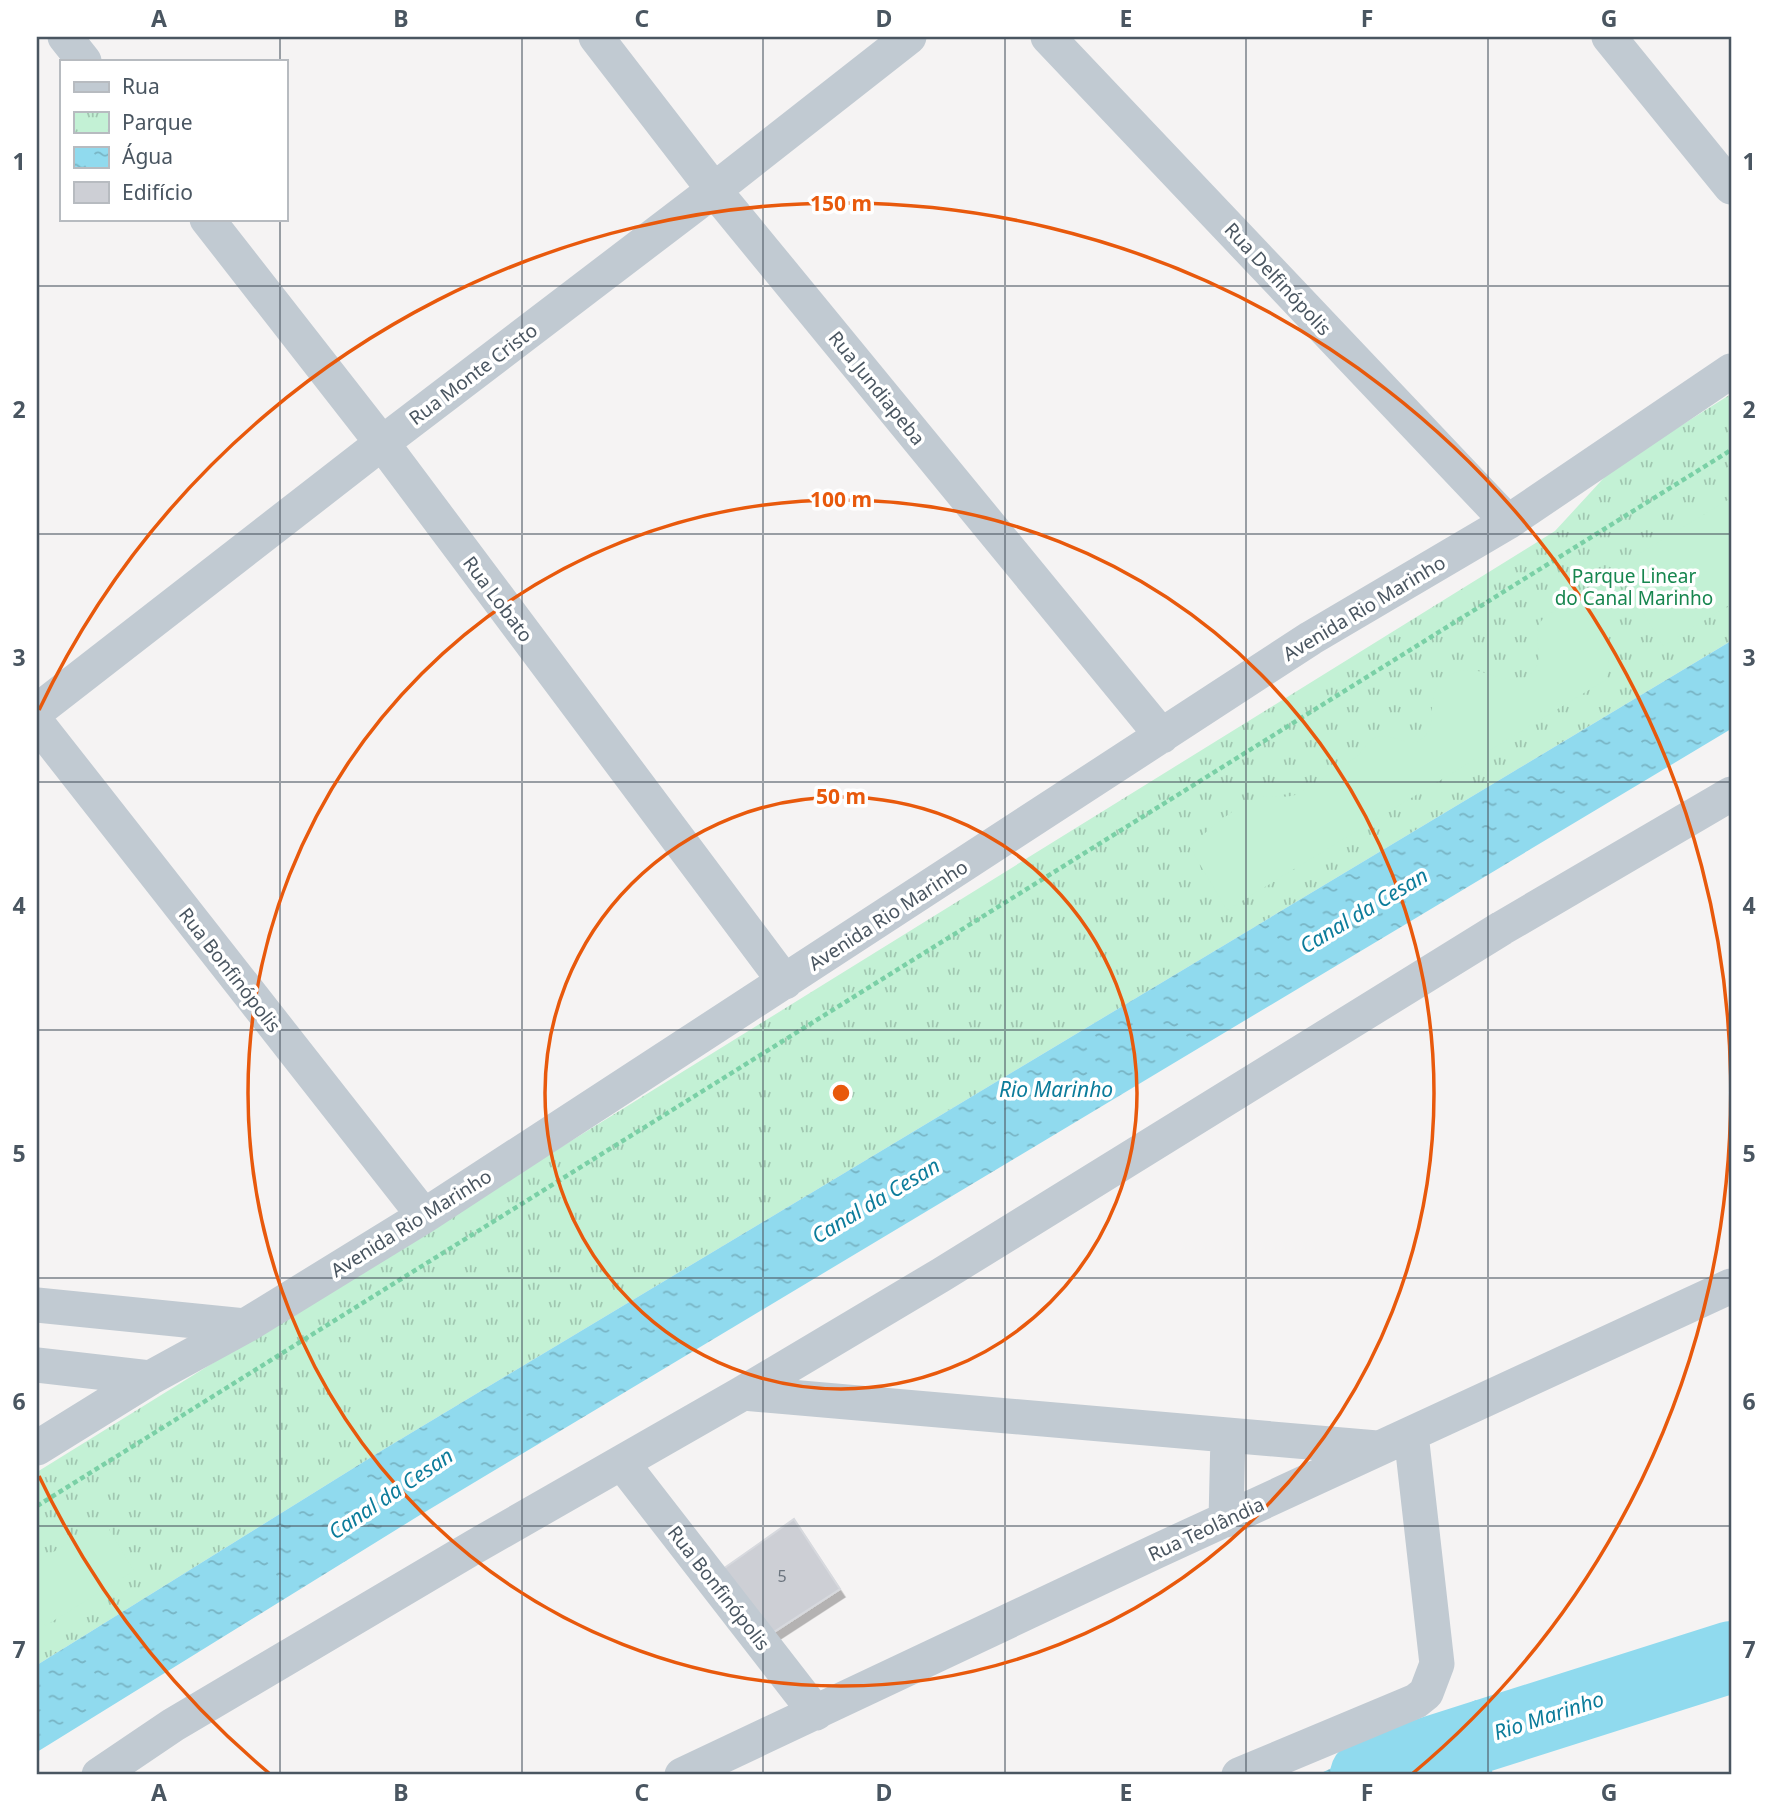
<svg xmlns="http://www.w3.org/2000/svg" width="1768" height="1812" viewBox="0 0 1768 1812" font-family="'Noto Sans',sans-serif">
  <style>
    .park { fill: url(#park-tufts) }
    .pitch { fill: #c3f1d5 }
    .water { fill: url(#water-ripples) }
    .lines { fill: none; stroke-linecap: round; stroke-linejoin: round }
    .river { stroke: #90daee; stroke-width: 72 }
    .building { fill: #cdcfd5; stroke: #d7d9de; stroke-width: 2; filter: url(#shadow) }
    .path { stroke: #7ad0a6; stroke-width: 4.5; stroke-dasharray: 5 3.5; stroke-linecap: butt }
    .minor { stroke: #c1cad2; stroke-width: 35 }
    .grid { fill: none; stroke: #4a5661; stroke-width: 2; stroke-opacity: 0.55 }
    .ring { fill: none; stroke: #e8590c; stroke-width: 3.5 }
    .labels { text-anchor: middle; stroke-width: 7; stroke-linejoin: round; paint-order: stroke }
    .number-label { font-size: 16px; fill: #6b747e }
    .street-label { font-size: 19px; fill: #4a5661; stroke: #fff }
    .park-label { font-size: 19px; fill: #17864f; stroke: #fff }
    .water-label { font-size: 21px; font-style: italic; fill: #0c7c9b; stroke: #fff }
    .centre { fill: #e8590c; stroke: #fff; stroke-width: 3.5 }
    .ring-label { font-size: 21px; text-anchor: middle; font-weight: bold; fill: #e8590c; stroke: #fff; stroke-width: 7; stroke-linejoin: round; paint-order: stroke }
    .neatline { fill: none; stroke: #4a5661; stroke-width: 2.5 }
    .grid-label { font-size: 23px; text-anchor: middle; font-weight: bold; fill: #4a5661 }
  </style>
  <defs>
    <pattern id="park-tufts" width="24" height="20" patternUnits="userSpaceOnUse" patternTransform="scale(1.75)"><rect width="24" height="20" fill="#c3f1d5"/><path d="M3 7l-1-3M5 7V3M7 7l1-3M15 17l-1-3M17 17v-4M19 17l1-3" fill="none" stroke="#a0c6b0"/></pattern>
    <pattern id="water-ripples" width="26" height="14" patternUnits="userSpaceOnUse" patternTransform="scale(1.75)"><rect width="26" height="14" fill="#90daee"/><path d="M2 4q2-2 4 0t4 0M15 11q2-2 4 0t4 0" fill="none" stroke="#78b4c4"/></pattern>
    <filter id="shadow"><feDropShadow dx="4.5" dy="8" stdDeviation="0" flood-color="#0004"/></filter>
  </defs>
  <rect width="100%" height="100%" fill="#f5f3f3"/>
  <!-- park -->
  <path class="park" d="M 1731,394 L 1731,641 L 381,1451 L 37,1665 L 37,1472 L 1555,531 L 1612,469 Z"/>
  <!-- pitch -->
  <path class="pitch" d="M 1731,498 L 1731,604 L 1663,646 L 1616,568 Z
    M 1563,608 C 1604,611 1613,643 1607,679 L 1227,910 L 1189,846 C 1209,831 1234,806 1258,798 C 1270,794 1284,799 1295,795 C 1303,791 1311,785 1318,781 C 1330,773 1343,767 1355,758 C 1364,752 1364,742 1377,737 C 1393,732 1409,750 1423,738 C 1442,723 1419,691 1452,674 C 1478,660 1502,687 1524,678 C 1560,662 1511,623 1563,608 Z
    M 104,1521 L 134,1571 L 45,1626 L 37,1613 L 37,1562 Z"/>
  <!-- water -->
  <path class="water" d="M 1731,641 L 1731,729 L 420,1515 L 37,1752 L 37,1665 L 381,1451 Z
    M 1476,1700 L 1493,1775 L 1317,1775 Z"/>
  <g class="lines">
    <!-- river -->
    <path class="river" d="M 1366,1775 L 1388,1766 L 1731,1657"/>
  </g>
  <!-- building -->
  <path class="building" d="M 794,1519 L 840,1589 L 766,1637 L 723,1569 Z"/>
  <g class="lines">
    <!-- path -->
    <path class="path" d="M 37,1506 L 1731,450"/>
    <!-- minor -->
    <path class="minor" d="M 65,37 L 84,61
      M 596,37 L 714,190 L 1162,736
      M 1048,37 L 1508,522
      M 1609,37 L 1731,187
      M 207,219 L 382,443 L 785,982
      M 37,711 L 382,443 L 714,190 L 909,37
      M 37,723 L 424,1216
      M 37,1305 L 245,1326
      M 37,1365 L 150,1378
      M 743,1393 L 1377,1448
      M 37,1448 L 150,1378 L 245,1326 L 424,1216 L 1311,638 L 1508,522 L 1731,371
      M 622,1463 L 816,1713
      M 1226,1520 L 1228,1435
      M 99,1775 L 173,1725 L 474,1547 L 743,1393 L 941,1275 L 1502,928 L 1731,794
      M 682,1775 L 1157,1551 L 1731,1286
      M 1239,1775 L 1416,1701 L 1426,1693 L 1437,1664 L 1411,1434"/>
  </g>
  <!-- grid -->
  <path class="grid" d="M 280,37 L 280,61M 522,37 L 522,1775M 763,37 L 763,1775M 1005,37 L 1005,1775M 1246,37 L 1246,1775M 1488,37 L 1488,1775M 280,219 L 280,1775M 37,286 L 1731,286M 37,534 L 1731,534M 37,782 L 1731,782M 37,1030 L 1731,1030M 37,1278 L 1731,1278M 37,1526 L 1731,1526"/>
  <!-- distance rings -->
  <g class="ring">
    <circle cx="841" cy="1093" r="296"/>
    <circle cx="841" cy="1093" r="593"/>
    <path d="M270 1774A889 889 0 0 1 39 1476M39 710A889 889 0 1 1 1412 1774"/>
  </g>
  <g class="labels">
    <!-- number labels -->
    <g class="number-label">
      <text x="782" y="1582">5</text>
    </g>
    <!-- street labels -->
    <g class="street-label">
      <text transform="translate(1278 279) rotate(47)" y="7">Rua Delfinópolis</text>
      <text transform="translate(473 374) rotate(-37)" y="7">Rua Monte Cristo</text>
      <text transform="translate(877 388) rotate(51)" y="7">Rua Jundiapeba</text>
      <text transform="translate(498 599) rotate(53)" y="7">Rua Lobato</text>
      <text transform="translate(1364 608) rotate(-31)" y="7">Avenida Rio Marinho</text>
      <text transform="translate(888 915) rotate(-33)" y="7">Avenida Rio Marinho</text>
      <text transform="translate(230 970) rotate(52)" y="7">Rua Bonfinópolis</text>
      <text transform="translate(411 1223) rotate(-32)" y="7">Avenida Rio Marinho</text>
      <text transform="translate(1206 1529) rotate(-25)" y="7">Rua Teolândia</text>
      <text transform="translate(719 1588) rotate(52)" y="7">Rua Bonfinópolis</text>
    </g>
    <!-- park labels -->
    <g class="park-label">
      <text x="1634" y="583">Parque Linear<tspan x="1634" dy="22">do Canal Marinho</tspan></text>
    </g>
    <!-- water labels -->
    <g class="water-label">
      <text transform="translate(1364 911) rotate(-31)" y="7">Canal da Cesan</text>
      <text x="1056" y="1097">Rio Marinho</text>
      <text transform="translate(876 1201) rotate(-31)" y="7">Canal da Cesan</text>
      <text transform="translate(391 1494) rotate(-34)" y="7">Canal da Cesan</text>
      <text transform="translate(1549 1716) rotate(-18)" y="7">Rio Marinho</text>
    </g>
  </g>
  <circle cx="841" cy="1093" r="10" class="centre"/>
  <g class="ring-label">
    <text x="841" y="211">150 m</text>
    <text x="841" y="507">100 m</text>
    <text x="841" y="804">50 m</text>
  </g>
  <!-- border -->
  <rect width="1768" height="1812" fill="none" stroke="#ffffff" stroke-width="77"/>
  <!-- legend -->
  <rect x="60" y="60" width="228" height="161" fill="#ffffff" stroke="#b7bbc0" stroke-width="2"/>
  <rect x="74" y="82" width="35" height="10" fill="#c1cad2" stroke="#b7bbc0" stroke-width="2"/>
  <text x="122" y="94" font-size="21" fill="#4a5661">Rua</text>
  <rect x="74" y="112" width="35" height="21" fill="url(#park-tufts)" stroke="#b7bbc0" stroke-width="2"/>
  <text x="122" y="130" font-size="21" fill="#4a5661">Parque</text>
  <rect x="74" y="147" width="35" height="21" fill="url(#water-ripples)" stroke="#b7bbc0" stroke-width="2"/>
  <text x="122" y="164" font-size="21" fill="#4a5661">Água</text>
  <rect x="74" y="182" width="35" height="21" fill="#cdcfd5" stroke="#b7bbc0" stroke-width="2"/>
  <text x="122" y="200" font-size="21" fill="#4a5661">Edifício</text>
  <rect x="38" y="38" width="1692" height="1735" class="neatline"/>
  <g class="grid-label">
    <text x="159" y="27">A</text>
    <text x="401" y="27">B</text>
    <text x="642" y="27">C</text>
    <text x="884" y="27">D</text>
    <text x="1126" y="27">E</text>
    <text x="1367" y="27">F</text>
    <text x="1609" y="27">G</text>
    <text x="19" y="170">1</text>
    <text x="1749" y="170">1</text>
    <text x="19" y="418">2</text>
    <text x="1749" y="418">2</text>
    <text x="19" y="666">3</text>
    <text x="1749" y="666">3</text>
    <text x="19" y="914">4</text>
    <text x="1749" y="914">4</text>
    <text x="19" y="1162">5</text>
    <text x="1749" y="1162">5</text>
    <text x="19" y="1410">6</text>
    <text x="1749" y="1410">6</text>
    <text x="19" y="1658">7</text>
    <text x="1749" y="1658">7</text>
    <text x="159" y="1801">A</text>
    <text x="401" y="1801">B</text>
    <text x="642" y="1801">C</text>
    <text x="884" y="1801">D</text>
    <text x="1126" y="1801">E</text>
    <text x="1367" y="1801">F</text>
    <text x="1609" y="1801">G</text>
  </g>
</svg>
